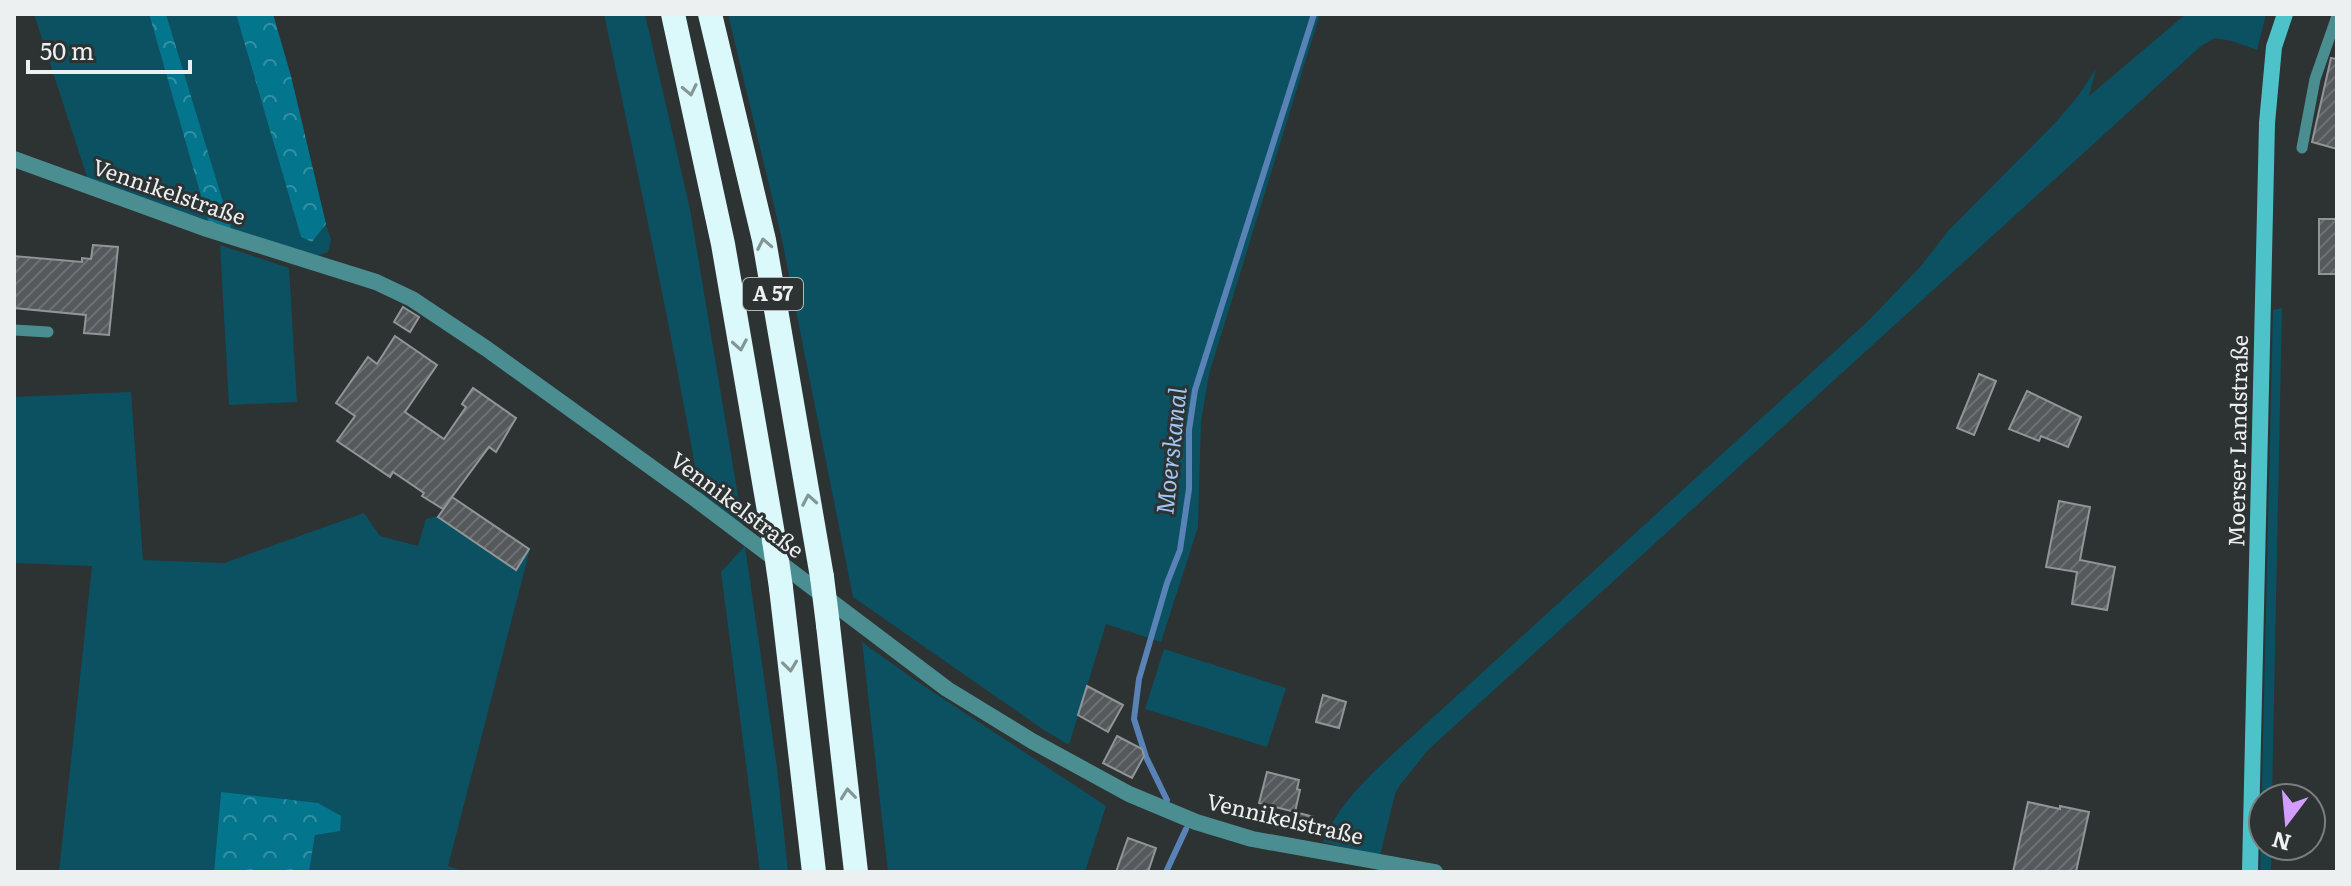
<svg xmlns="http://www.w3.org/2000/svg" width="2351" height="886" viewBox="0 0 2351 886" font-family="Literata,serif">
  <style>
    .green { fill: #0b5162 }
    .forest { fill: url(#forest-crowns) }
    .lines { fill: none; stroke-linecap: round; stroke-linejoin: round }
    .stream { stroke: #5983b7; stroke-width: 6 }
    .building { fill: url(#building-hatch); stroke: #919598; stroke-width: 2 }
    .service { stroke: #4a8e91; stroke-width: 11 }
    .minor { stroke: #4a8e91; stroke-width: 16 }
    .secondary { stroke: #4dc2c9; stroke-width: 16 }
    .motorway { stroke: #dbf8fa; stroke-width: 24 }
    .motorway-bridge { stroke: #dbf8fa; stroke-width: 24 }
    .oneway { stroke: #849596 }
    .labels { text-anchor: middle; stroke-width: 6; stroke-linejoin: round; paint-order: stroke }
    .shield { fill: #2d3233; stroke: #b3b7b7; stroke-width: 2 }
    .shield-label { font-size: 20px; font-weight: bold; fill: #edf0f0 }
    .street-label { font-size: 22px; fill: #edf0f0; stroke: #2d3233 }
    .water-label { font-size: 24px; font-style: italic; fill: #a3c7f3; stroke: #2d3233 }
  </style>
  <defs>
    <pattern id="forest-crowns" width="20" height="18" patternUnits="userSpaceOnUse" patternTransform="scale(2)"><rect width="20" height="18" fill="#03758d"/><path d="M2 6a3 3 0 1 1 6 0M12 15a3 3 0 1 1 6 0" fill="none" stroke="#3490a3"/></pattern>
    <pattern id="building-hatch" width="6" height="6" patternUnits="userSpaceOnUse" patternTransform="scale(2)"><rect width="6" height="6" fill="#55595b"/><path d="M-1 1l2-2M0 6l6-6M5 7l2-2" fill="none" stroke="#6e7173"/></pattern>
  </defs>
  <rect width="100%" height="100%" fill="#2d3233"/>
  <!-- green -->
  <path class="green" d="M 34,14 L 149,14 L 209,224 L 88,180 Z
    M 166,14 L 236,14 L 301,237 L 312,242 L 326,224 L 331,240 L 328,252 L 317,256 L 232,231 Z
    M 604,14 L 645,14 L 690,209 L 743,526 L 700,494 C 672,333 638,174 604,14 Z
    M 728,14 L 1320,14 L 1209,374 L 1201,422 L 1198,527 L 1161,642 L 1106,624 L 1069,745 L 1044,730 L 853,597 L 781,235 Z
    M 2186,14 L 2266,14 L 2257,50 L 2232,41 L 2215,38 L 2201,46 L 1428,750 L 1400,785 L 1395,794 L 1380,856 L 1323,842 C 1337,806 1367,778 1395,752 L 1867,322 L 1921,266 L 1948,231 L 2055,123 L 2078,96 L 2096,69 L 2089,96 Z
    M 220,245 L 289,268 L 297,402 L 229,405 Z
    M 2282,308 L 2272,798 L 2263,798 L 2263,846 L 2271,846 L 2271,872 L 2260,872 L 2273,310 Z
    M 131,392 L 143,560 L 224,563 L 364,513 L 380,536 L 418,546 L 426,519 L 438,516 L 451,496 L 530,549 L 448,866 L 465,872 L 309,872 L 315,835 L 221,792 L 214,872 L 59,872 L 92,566 L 14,563 L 14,397 Z
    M 745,546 L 777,768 L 788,872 L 760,872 L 721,572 Z
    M 862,642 L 915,680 L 1106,806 L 1085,872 L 888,872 Z
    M 1164,649 L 1286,688 L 1267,747 L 1145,709 Z"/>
  <!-- forest -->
  <path class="forest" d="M 149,14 L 166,14 L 232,231 L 209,224 Z
    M 236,14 L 273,14 L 291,76 L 326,224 L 312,242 L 301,237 Z
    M 221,792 L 318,803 L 341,816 L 340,831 L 315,835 L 309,872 L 214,872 Z"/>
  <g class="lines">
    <!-- stream -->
    <path class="stream" d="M 1167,800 L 1146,757 L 1134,719 L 1139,679 L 1167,583 L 1180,550 L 1189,489 L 1189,430 L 1195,390 L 1314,14
      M 1166,872 L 1186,829"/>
  </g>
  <!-- building -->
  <path class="building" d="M 2331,58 L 2337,59 L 2337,149 L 2312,142 Z
    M 2319,219 L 2337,219 L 2337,274 L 2319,274 Z
    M 93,245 L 118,247 L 109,335 L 84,333 L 86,315 L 14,308 L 14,256 L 82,262 L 82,258 L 91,259 Z
    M 403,307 L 419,317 L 410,332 L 394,322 Z
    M 395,336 L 437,365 L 405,412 L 444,439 L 466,407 L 462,404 L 473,388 L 516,418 L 496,452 L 489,447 L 443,509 L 422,496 L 424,493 L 393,472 L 390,477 L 337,441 L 355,416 L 336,403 L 368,357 L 377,364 Z
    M 1979,374 L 1996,381 L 1974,435 L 1957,428 Z
    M 2027,391 L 2081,417 L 2068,447 L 2041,436 L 2039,441 L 2009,429 Z
    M 452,497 L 529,549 L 516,570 L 438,517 Z
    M 2059,501 L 2090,507 L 2080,560 L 2115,567 L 2107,610 L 2072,604 L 2077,572 L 2046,567 Z
    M 1087,686 L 1123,705 L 1108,732 L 1078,715 Z
    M 1323,695 L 1346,702 L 1339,728 L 1316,722 Z
    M 1117,736 L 1142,749 L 1144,756 L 1132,778 L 1103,763 Z
    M 1267,772 L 1299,780 L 1297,789 L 1300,790 L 1295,812 L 1259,803 Z
    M 2028,802 L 2060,809 L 2060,806 L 2089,812 L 2076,872 L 2013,872 Z
    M 1295,812 L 1314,817 L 1310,832 L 1291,828 Z
    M 1128,838 L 1156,848 L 1148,872 L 1116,872 Z"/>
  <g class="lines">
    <!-- service -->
    <path class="service" d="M 2302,148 L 2315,79 L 2337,16
      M 14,330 L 48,332"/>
    <!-- minor -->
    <path class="minor" d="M 14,159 L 204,228 L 376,282 L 412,299 L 487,349 L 694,498 L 947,689 L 1032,741 L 1129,794 L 1196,822 L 1252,839 L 1435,872"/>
    <!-- secondary -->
    <path class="secondary" d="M 2250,872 L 2267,123 L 2274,47 L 2285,14"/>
    <!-- motorway -->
    <path class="motorway" d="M 673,14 L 723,244 L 774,540
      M 710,14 L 764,240 L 822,577
      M 781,588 L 814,872
      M 828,625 L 856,872"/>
    <!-- motorway-bridge -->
    <path class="motorway-bridge" d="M 774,540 L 781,588
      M 822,577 L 828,625"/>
  </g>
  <!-- one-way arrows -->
  <defs><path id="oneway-chevron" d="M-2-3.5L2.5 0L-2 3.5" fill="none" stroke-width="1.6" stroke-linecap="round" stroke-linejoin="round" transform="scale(2)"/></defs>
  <g class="oneway">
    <use href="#oneway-chevron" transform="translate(690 90) rotate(78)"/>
    <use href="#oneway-chevron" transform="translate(764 244) rotate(-101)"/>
    <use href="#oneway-chevron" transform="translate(740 345) rotate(80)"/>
    <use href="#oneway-chevron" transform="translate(809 500) rotate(-100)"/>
    <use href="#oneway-chevron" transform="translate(790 666) rotate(83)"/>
    <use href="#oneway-chevron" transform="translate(848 794) rotate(-96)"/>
  </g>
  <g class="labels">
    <!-- shield labels -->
    <rect class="shield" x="743" y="278" width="60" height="32" rx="6"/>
    <g class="shield-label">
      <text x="773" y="301">A 57</text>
    </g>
    <!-- street labels -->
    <g class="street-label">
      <text transform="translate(169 192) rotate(19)" y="8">Vennikelstraße</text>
      <text transform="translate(2238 441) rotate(-89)" y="8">Moerser Landstraße</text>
      <text transform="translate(737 505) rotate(37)" y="8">Vennikelstraße</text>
      <text transform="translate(1285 819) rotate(13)" y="8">Vennikelstraße</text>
    </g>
    <!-- water labels -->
    <g class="water-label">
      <text transform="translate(1172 451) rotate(-84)" y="8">Moerskanal</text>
    </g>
  </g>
  <!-- border -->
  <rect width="2351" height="886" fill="none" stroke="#edf0f0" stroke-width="32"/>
  <!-- north arrow -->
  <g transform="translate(2287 822) rotate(196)"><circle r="38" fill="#2d3233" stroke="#7a7e7f" stroke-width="2"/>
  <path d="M0-6L14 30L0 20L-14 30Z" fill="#d29dfd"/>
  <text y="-12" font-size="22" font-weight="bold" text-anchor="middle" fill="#edf0f0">N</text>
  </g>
  <!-- scale -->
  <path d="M28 60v12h162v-12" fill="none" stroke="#edf0f0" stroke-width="4"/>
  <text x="40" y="60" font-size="24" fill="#edf0f0" stroke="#2d3233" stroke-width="6" paint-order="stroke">50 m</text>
</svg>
